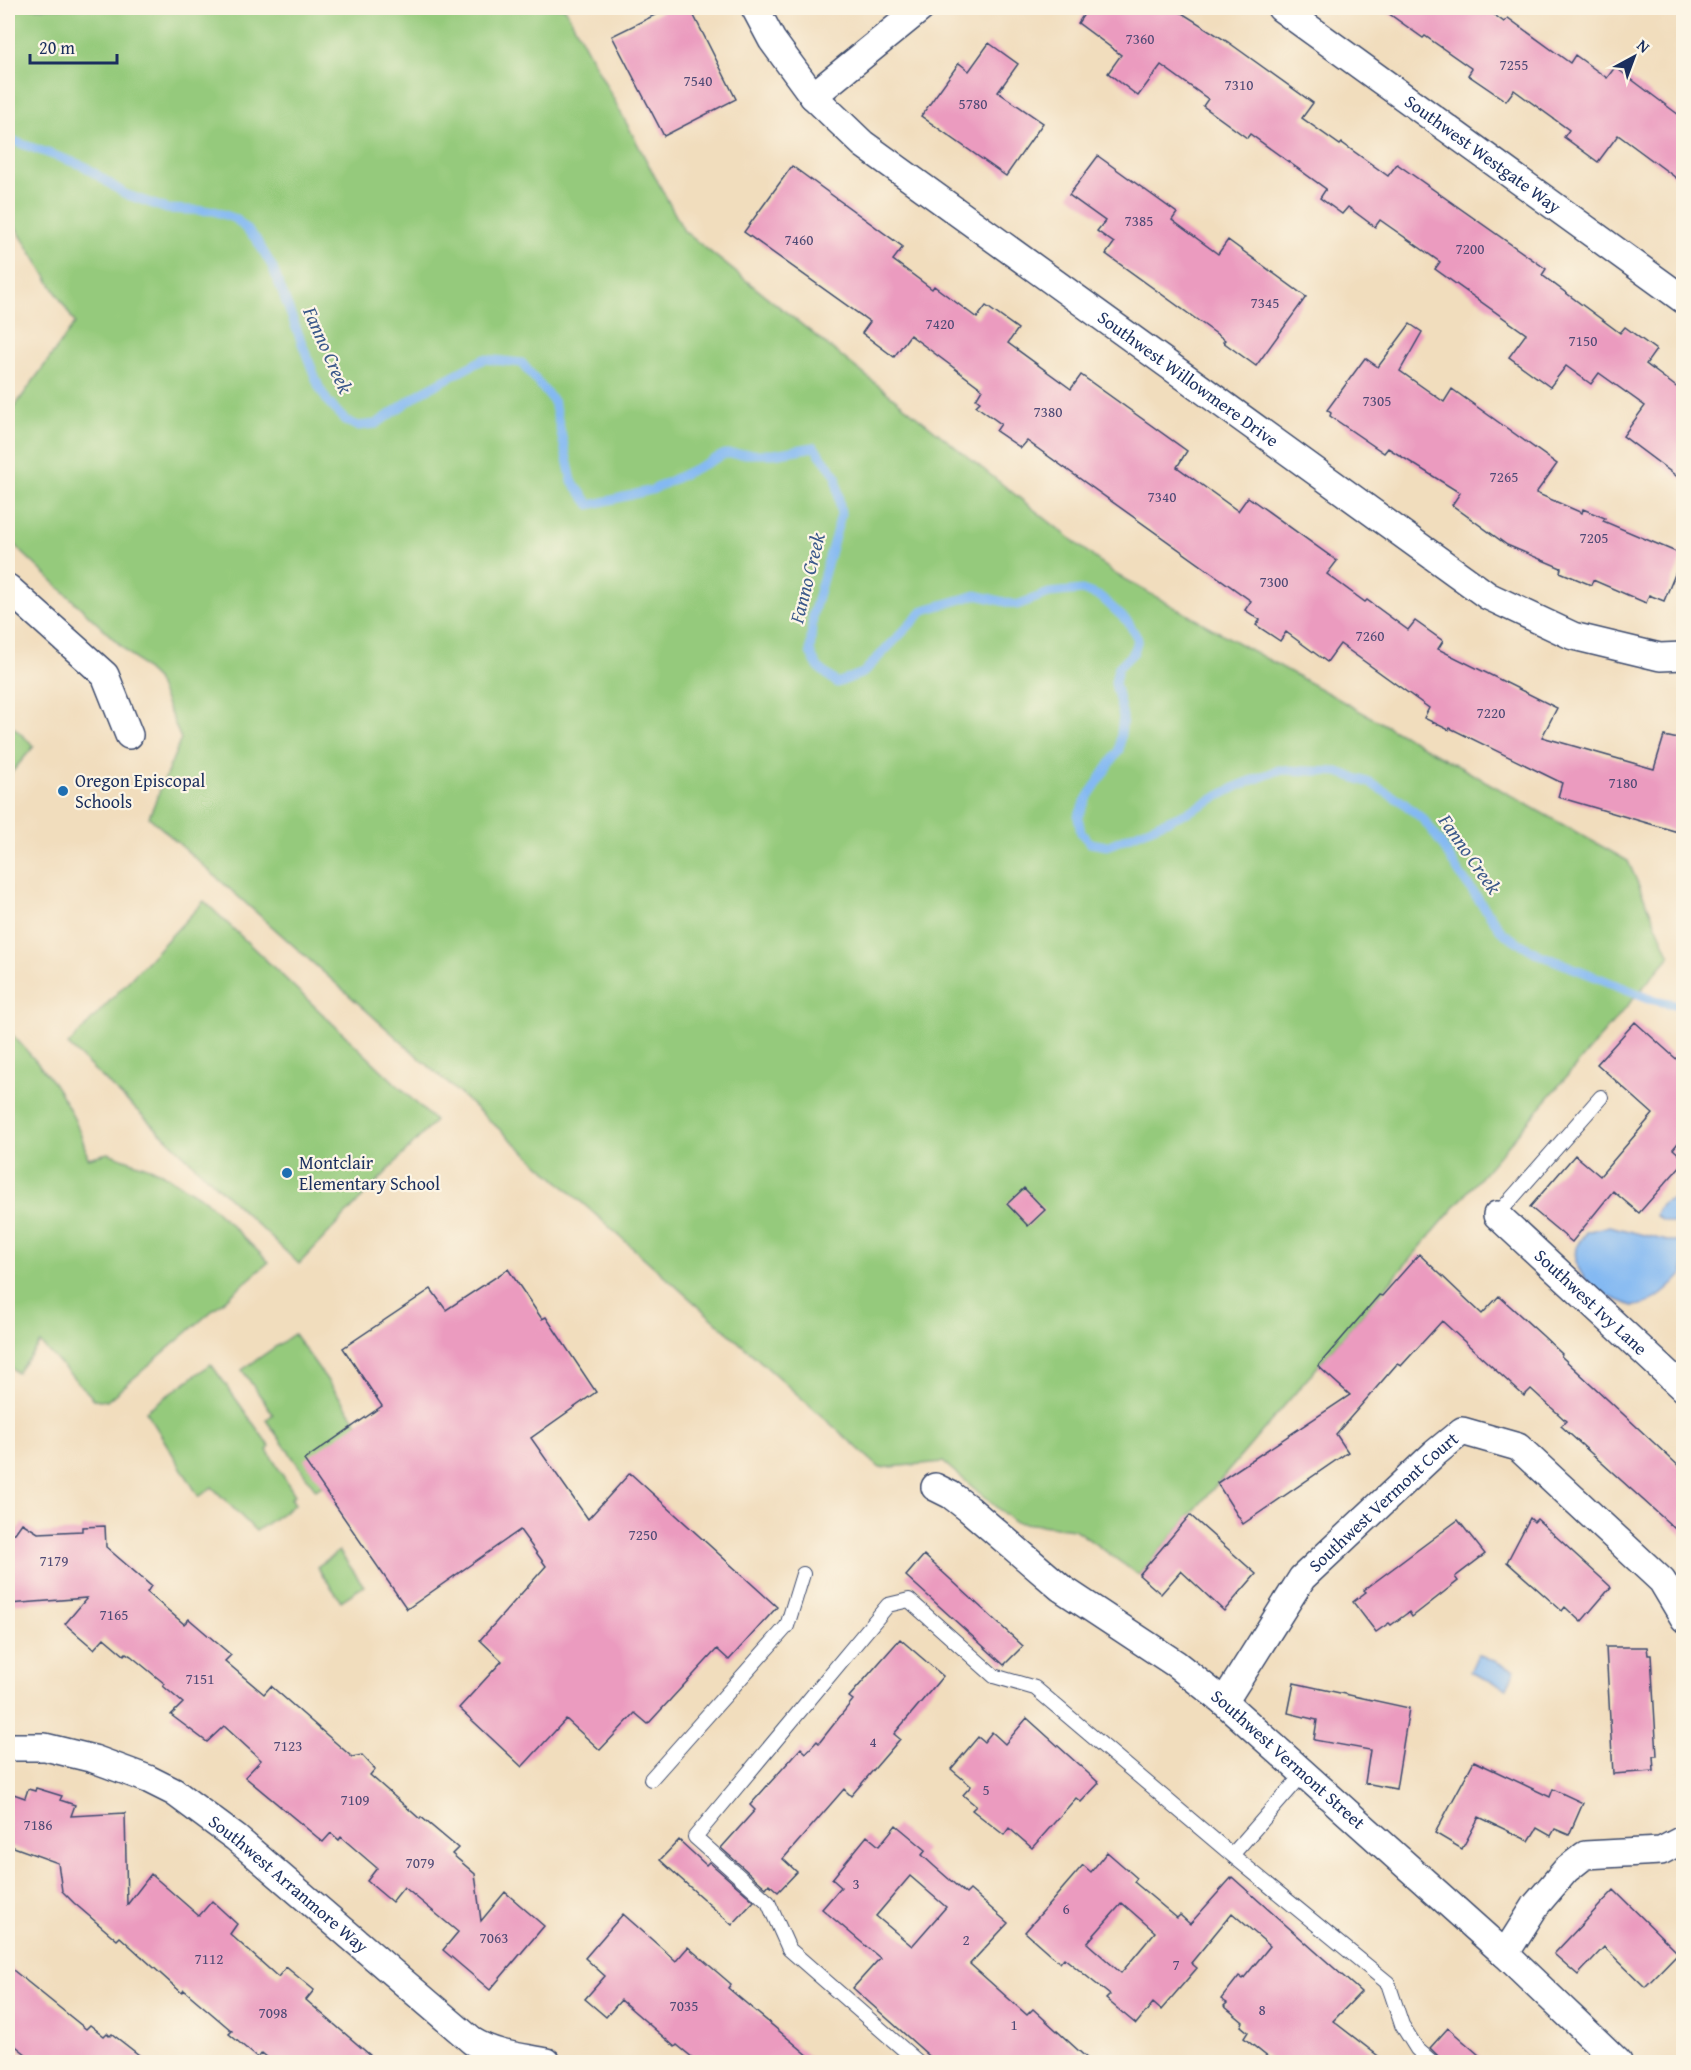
<svg xmlns="http://www.w3.org/2000/svg" width="1691" height="2070" viewBox="0 0 1691 2070" font-family="'Gentium Book Plus',serif">
  <style>
    .green { fill: #95ca7c; stroke: #587c6d; stroke-width: 1.5 }
    .water { fill: #84b9f2; stroke: #5074a8; stroke-width: 1.5 }
    .lines { fill: none; stroke-linecap: round; stroke-linejoin: round }
    .stream { stroke: #84b9f2; stroke-width: 9 }
    .building { fill: #eb9bbf; fill-rule: evenodd }
    .lane-casing { stroke: #3b496c; stroke-width: 16 }
    .street-casing { stroke: #3b496c; stroke-width: 30 }
    .lane { stroke: #fff; stroke-width: 14 }
    .street { stroke: #fff; stroke-width: 27 }
    .poi-dot { fill: #1f6fb2; stroke: #fcf5e5; stroke-width: 2 }
    .labels { text-anchor: middle; stroke-width: 4.5; stroke-linejoin: round; paint-order: stroke }
    .number-label { font-size: 15px; fill: #4f4a76 }
    .street-label { font-size: 18px; fill: #1b2f5e; stroke: #fcf5e5 }
    .poi-label { font-size: 18px; fill: #1b2f5e; stroke: #fcf5e5; text-anchor: start }
    .water-label { font-size: 20px; font-style: italic; fill: #3a588a; stroke: #fcf5e5 }
  </style>
  <rect width="100%" height="100%" fill="#fcf5e5"/>
  <filter id="ink" filterUnits="userSpaceOnUse"><feTurbulence type="fractalNoise" baseFrequency=".0167" numOctaves="2"/><feDisplacementMap in="SourceGraphic" scale="12" xChannelSelector="R" yChannelSelector="G"/><feConvolveMatrix kernelMatrix="1 2 1 2 8 2 1 2 1" color-interpolation-filters="sRGB"/></filter>
  <filter id="wash" filterUnits="userSpaceOnUse"><feTurbulence type="fractalNoise" baseFrequency=".008" numOctaves="4" result="noise"/><feDisplacementMap in="SourceGraphic" scale="24" xChannelSelector="R" yChannelSelector="G"/><feGaussianBlur stdDeviation="1.35" result="paint"/><feColorMatrix in="noise" values="0 0 0 0 0 0 0 0 0 0 0 0 0 0 0 0 0 1.4 0 .05"/><feComposite in="paint" operator="in"/></filter>
  <g filter="url(#wash)">
    <rect width="100%" height="100%" fill="#f1ddbd"/>
    <!-- green -->
    <path class="green" d="M 8,8 L 565,8 L 684,231 L 1115,574 L 1628,861 L 1670,956 L 1139,1575 L 1074,1529 L 1014,1522 L 943,1462 L 880,1468 L 149,817 L 181,739 L 156,679 L 8,539 L 8,416 L 75,323 L 8,215 Z
      M 8,722 L 34,746 L 8,777 Z
      M 204,901 L 435,1121 L 299,1264 L 68,1045 Z
      M 8,1030 C 46,1071 74,1102 88,1158 L 108,1153 L 158,1171 L 204,1199 L 269,1262 L 107,1401 L 94,1399 L 40,1343 L 17,1373 L 8,1365 Z
      M 294,1334 L 376,1448 L 316,1490 L 266,1420 L 273,1414 L 242,1370 Z
      M 211,1364 L 270,1447 L 267,1450 L 295,1495 L 291,1498 L 295,1504 L 256,1531 L 212,1487 L 199,1497 L 146,1411 Z
      M 339,1551 L 364,1586 L 341,1601 L 317,1567 Z"/>
    <!-- water -->
    <path class="water" d="M 1683,1196 L 1683,1223 C 1674,1224 1664,1223 1656,1216 C 1658,1201 1671,1199 1683,1196 Z
      M 1609,1226 L 1667,1241 L 1683,1241 L 1683,1274 C 1672,1286 1653,1306 1634,1306 C 1630,1306 1624,1302 1620,1301 C 1599,1294 1571,1275 1576,1248 C 1578,1243 1583,1237 1586,1232 Z
      M 1478,1654 L 1515,1670 L 1507,1688 L 1470,1672 Z"/>
    <g class="lines">
      <!-- stream -->
      <path class="stream" d="M 8,139 L 84,166 L 125,194 L 167,209 L 214,211 L 236,219 L 256,239 L 272,266 L 319,387 L 328,402 L 346,421 L 358,426 L 376,424 L 422,392 L 484,359 L 522,363 L 554,402 L 572,481 L 590,505 L 652,490 L 725,454 L 774,454 L 814,447 L 836,475 L 841,515 L 813,614 L 810,652 L 818,667 L 837,683 L 863,673 L 924,610 L 976,595 L 1017,605 L 1049,593 L 1082,590 L 1101,597 L 1128,622 L 1138,639 L 1134,652 L 1118,668 L 1115,683 L 1123,717 L 1119,750 L 1087,798 L 1078,817 L 1081,833 L 1090,843 L 1107,846 L 1190,811 L 1238,786 L 1279,770 L 1338,772 L 1370,783 L 1401,801 L 1424,820 L 1441,843 L 1459,873 L 1503,933 L 1538,954 L 1654,1000 L 1684,1006"/>
    </g>
    <g id="blocks">
      <!-- building -->
      <path class="building" d="M 669,8 L 690,8 L 736,99 L 664,136 L 612,36 Z
        M 1088,8 L 1174,8 L 1228,42 L 1313,103 L 1302,118 L 1340,145 L 1342,143 L 1388,176 L 1397,164 L 1546,269 L 1542,275 L 1620,333 L 1625,327 L 1656,350 L 1646,364 L 1683,392 L 1683,481 L 1623,436 L 1645,406 L 1599,373 L 1591,384 L 1566,366 L 1550,387 L 1509,357 L 1526,334 L 1435,269 L 1440,262 L 1380,220 L 1375,227 L 1348,207 L 1342,214 L 1320,198 L 1326,189 L 1250,134 L 1247,138 L 1203,106 L 1208,99 L 1161,65 L 1138,96 L 1108,73 L 1121,55 L 1078,23 Z
        M 1381,8 L 1485,8 L 1504,22 L 1508,18 L 1570,63 L 1575,55 L 1607,78 L 1615,67 L 1683,118 L 1683,183 L 1618,135 L 1598,162 L 1564,137 L 1569,130 L 1514,90 L 1506,101 L 1468,75 L 1472,69 L 1425,36 L 1423,38 Z
        M 989,43 L 1018,64 L 998,92 L 1043,123 L 1006,176 L 921,116 L 959,63 L 969,71 Z
        M 1098,156 L 1177,213 L 1172,220 L 1218,254 L 1228,240 L 1306,297 L 1256,366 L 1223,342 L 1225,340 L 1106,254 L 1114,243 L 1097,231 L 1105,221 L 1069,195 Z
        M 792,166 L 903,247 L 893,260 L 932,289 L 934,286 L 977,318 L 986,306 L 1018,329 L 1008,343 L 1071,389 L 1081,375 L 1187,451 L 1177,467 L 1238,511 L 1248,497 L 1337,561 L 1327,574 L 1365,602 L 1367,600 L 1408,630 L 1415,621 L 1443,641 L 1438,649 L 1557,708 L 1542,737 L 1654,769 L 1664,736 L 1683,740 L 1683,813 L 1678,832 L 1558,797 L 1562,783 L 1450,728 L 1449,730 L 1424,718 L 1429,708 L 1340,644 L 1327,662 L 1286,632 L 1280,641 L 1256,625 L 1260,620 L 1245,610 L 1251,601 L 1027,441 L 1021,448 L 996,431 L 1001,424 L 976,406 L 980,402 L 976,399 L 982,389 L 910,335 L 894,357 L 862,333 L 870,322 L 744,232 Z
        M 1410,324 L 1422,332 L 1400,371 L 1444,402 L 1452,389 L 1557,464 L 1536,493 L 1582,513 L 1583,509 L 1605,518 L 1603,521 L 1683,555 L 1664,601 L 1649,595 L 1646,603 L 1593,580 L 1591,585 L 1560,572 L 1561,568 L 1507,545 L 1452,505 L 1460,493 L 1388,448 L 1384,453 L 1330,416 L 1331,413 L 1327,410 L 1365,358 L 1378,367 Z
        M 1635,1022 L 1683,1065 L 1683,1137 L 1673,1149 L 1683,1158 L 1683,1163 L 1639,1213 L 1613,1191 L 1572,1242 L 1530,1207 L 1575,1155 L 1600,1176 L 1653,1114 L 1597,1064 Z
        M 1024,1188 L 1045,1210 L 1028,1226 L 1007,1204 Z
        M 1419,1254 L 1482,1314 L 1499,1296 L 1543,1336 L 1562,1354 L 1561,1356 L 1683,1470 L 1683,1536 L 1561,1426 L 1566,1421 L 1531,1389 L 1524,1396 L 1442,1321 L 1401,1366 L 1397,1364 L 1336,1434 L 1348,1452 L 1243,1524 L 1217,1483 L 1350,1395 L 1318,1366 L 1379,1295 L 1382,1296 Z
        M 508,1269 L 542,1319 L 546,1317 L 596,1392 L 531,1438 L 588,1519 L 630,1473 L 777,1607 L 729,1660 L 717,1649 L 648,1724 L 635,1713 L 600,1750 L 566,1719 L 522,1767 L 459,1708 L 502,1661 L 480,1640 L 546,1566 L 520,1530 L 407,1609 L 304,1460 L 382,1406 L 343,1348 L 431,1289 L 446,1310 Z
        M 1190,1515 L 1256,1574 L 1224,1611 L 1181,1571 L 1161,1594 L 1139,1575 Z
        M 1530,1518 L 1534,1522 L 1537,1519 L 1611,1587 L 1581,1622 L 1565,1607 L 1562,1611 L 1507,1562 Z
        M 1458,1520 L 1485,1554 L 1455,1577 L 1458,1581 L 1412,1617 L 1409,1612 L 1391,1625 L 1389,1623 L 1376,1632 L 1353,1602 L 1366,1592 L 1364,1590 Z
        M 22,1523 L 38,1533 L 82,1531 L 82,1527 L 105,1526 L 106,1547 L 151,1586 L 147,1592 L 184,1624 L 189,1619 L 231,1655 L 225,1661 L 264,1694 L 271,1686 L 352,1757 L 362,1755 L 375,1769 L 370,1775 L 420,1819 L 421,1817 L 458,1848 L 452,1854 L 475,1874 L 481,1921 L 505,1892 L 544,1926 L 490,1990 L 443,1950 L 458,1932 L 404,1887 L 392,1902 L 367,1881 L 377,1868 L 341,1837 L 339,1840 L 331,1833 L 323,1842 L 245,1777 L 261,1760 L 224,1726 L 207,1742 L 171,1715 L 183,1703 L 163,1686 L 165,1684 L 131,1656 L 126,1653 L 124,1655 L 104,1638 L 94,1649 L 65,1624 L 87,1598 L 9,1604 L 8,1534 L 15,1533 Z
        M 924,1555 L 1023,1646 L 1004,1665 L 906,1576 Z
        M 900,1639 L 943,1676 L 894,1734 L 900,1739 L 851,1796 L 844,1789 L 783,1859 L 797,1872 L 778,1892 L 769,1884 L 766,1888 L 721,1848 L 755,1810 L 750,1805 L 801,1748 L 806,1753 L 817,1741 L 819,1743 L 853,1700 L 849,1697 Z
        M 1606,1647 L 1647,1647 L 1648,1655 L 1651,1655 L 1657,1756 L 1653,1756 L 1654,1771 L 1613,1774 Z
        M 1294,1683 L 1409,1708 L 1396,1789 L 1365,1783 L 1370,1750 L 1314,1740 L 1317,1720 L 1288,1713 Z
        M 1027,1718 L 1099,1783 L 1081,1802 L 1076,1798 L 1032,1848 L 1009,1828 L 1004,1835 L 972,1810 L 976,1806 L 963,1795 L 971,1786 L 951,1769 L 978,1737 L 984,1742 L 992,1732 L 1005,1744 Z
        M 1474,1761 L 1550,1797 L 1553,1789 L 1583,1803 L 1569,1835 L 1555,1829 L 1551,1836 L 1537,1828 L 1529,1841 L 1479,1817 L 1462,1849 L 1435,1833 Z
        M 36,1788 L 62,1796 L 60,1800 L 75,1805 L 71,1816 L 125,1813 L 127,1905 L 151,1874 L 199,1916 L 212,1901 L 237,1924 L 230,1934 L 278,1977 L 286,1967 L 314,1990 L 306,2000 L 378,2062 L 273,2062 L 262,2053 L 258,2058 L 229,2034 L 232,2031 L 184,1990 L 182,1993 L 120,1937 L 117,1940 L 74,1903 L 62,1891 L 58,1863 L 8,1845 L 8,1792 L 25,1798 L 28,1789 L 35,1791 Z
        M 896,1825 L 926,1850 L 922,1855 L 934,1866 L 966,1894 L 970,1890 L 1008,1923 L 970,1964 L 1027,2015 L 1033,2009 L 1091,2062 L 936,2062 L 853,1988 L 880,1958 L 822,1909 L 841,1887 L 832,1879 L 867,1836 L 879,1846 ZM 910,1876 L 946,1907 L 912,1946 L 876,1916 Z
        M 679,1840 L 706,1865 L 709,1862 L 754,1901 L 732,1925 L 660,1860 Z
        M 1107,1852 L 1137,1878 L 1134,1882 L 1152,1897 L 1177,1918 L 1180,1915 L 1190,1924 L 1232,1877 L 1361,1992 L 1333,2021 L 1386,2062 L 1274,2062 L 1244,2038 L 1248,2032 L 1241,2026 L 1243,2022 L 1224,2006 L 1227,2003 L 1221,1999 L 1239,1976 L 1243,1979 L 1270,1946 L 1232,1913 L 1191,1963 L 1197,1968 L 1161,2010 L 1153,2003 L 1136,2024 L 1106,1999 L 1110,1995 L 1064,1958 L 1060,1963 L 1025,1932 L 1083,1865 L 1091,1872 ZM 1122,1903 L 1155,1932 L 1121,1973 L 1087,1943 Z
        M 1614,1890 L 1678,1953 L 1645,1987 L 1604,1947 L 1578,1975 L 1554,1954 Z
        M 623,1914 L 676,1961 L 688,1947 L 731,1984 L 728,1988 L 816,2062 L 698,2062 L 677,2045 L 675,2047 L 621,2000 L 606,2017 L 585,1999 L 605,1976 L 585,1958 Z
        M 8,1966 L 86,2029 L 90,2025 L 104,2036 L 107,2033 L 110,2036 L 112,2034 L 148,2062 L 36,2062 L 8,2040 Z
        M 1448,2028 L 1487,2062 L 1441,2062 L 1438,2056 L 1430,2048 Z"/>
    </g>
  </g>
  <g filter="url(#ink)">
    <use href="#blocks" fill-opacity="0" stroke="#3b496c" stroke-width="1.5"/>
    <g class="lines">
      <!-- lane casing -->
      <g class="lane-casing">
        <path id="lane" d="M 1497,1215 L 1601,1097
          M 651,1779 L 787,1626 L 803,1574
          M 1232,1855 L 1303,1774
          M 918,2062 L 789,1949 L 768,1902 L 695,1837 L 888,1605 L 909,1600 L 994,1676 L 1035,1688 L 1232,1855 L 1388,1983 L 1402,2025 L 1417,2049 L 1432,2062"/>
      </g>
      <!-- street casing -->
      <g class="street-casing">
        <g id="street">
          <path id="s1" d="M 755,8 L 772,40 L 813,96 L 863,144 L 1488,596 L 1573,636 L 1660,657 L 1684,656"/>
          <path id="s2" d="M 1281,8 L 1684,300"/>
          <path d="M 813,96 L 921,8"/>
          <path d="M 8,588 L 105,675 L 129,735"/>
          <path id="s3" d="M 1497,1215 L 1684,1389"/>
          <path id="s4" d="M 935,1487 L 951,1495 L 969,1509 L 1061,1588 L 1176,1664 L 1224,1702 L 1505,1954 L 1618,2062"/>
          <path id="s5" d="M 1224,1702 L 1302,1578 L 1434,1454 L 1462,1431 L 1518,1447 L 1662,1581 L 1684,1618"/>
          <path id="s6" d="M 8,1747 L 45,1747 L 94,1759 L 148,1779 L 174,1792 L 236,1838 L 472,2041 C 494,2055 522,2057 547,2062"/>
          <path d="M 1505,1954 L 1536,1905 L 1566,1870 L 1585,1855 L 1661,1851 L 1684,1839"/>
        </g>
      </g>
      <!-- lane -->
      <use href="#lane" class="lane"/>
      <!-- street -->
      <use href="#street" class="street"/>
    </g>
  </g>
  <!-- markers -->
  <g class="poi-dot">
    <circle cx="63" cy="791" r="6"/>
    <circle cx="287" cy="1173" r="6"/>
  </g>
  <g class="labels">
    <!-- number labels -->
    <g class="number-label">
      <text x="1140" y="44">7360</text>
      <text x="1514" y="70">7255</text>
      <text x="698" y="86">7540</text>
      <text x="1239" y="90">7310</text>
      <text x="973" y="109">5780</text>
      <text x="1139" y="226">7385</text>
      <text x="799" y="245">7460</text>
      <text x="1470" y="254">7200</text>
      <text x="1265" y="308">7345</text>
      <text x="940" y="329">7420</text>
      <text x="1583" y="346">7150</text>
      <text x="1377" y="406">7305</text>
      <text x="1048" y="417">7380</text>
      <text x="1504" y="482">7265</text>
      <text x="1162" y="502">7340</text>
      <text x="1594" y="543">7205</text>
      <text x="1274" y="587">7300</text>
      <text x="1370" y="641">7260</text>
      <text x="1491" y="718">7220</text>
      <text x="1623" y="788">7180</text>
      <text x="643" y="1540">7250</text>
      <text x="54" y="1566">7179</text>
      <text x="114" y="1620">7165</text>
      <text x="200" y="1684">7151</text>
      <text x="873" y="1747">4</text>
      <text x="288" y="1751">7123</text>
      <text x="986" y="1795">5</text>
      <text x="355" y="1805">7109</text>
      <text x="38" y="1830">7186</text>
      <text x="420" y="1868">7079</text>
      <text x="856" y="1889">3</text>
      <text x="1066" y="1914">6</text>
      <text x="494" y="1943">7063</text>
      <text x="966" y="1945">2</text>
      <text x="209" y="1964">7112</text>
      <text x="1176" y="1970">7</text>
      <text x="684" y="2011">7035</text>
      <text x="1262" y="2015">8</text>
      <text x="273" y="2018">7098</text>
      <text x="1014" y="2030">1</text>
    </g>
    <!-- street labels -->
    <g class="street-label">
      <text dy="6" stroke="none"><textPath href="#s2" startOffset="249">Southwest Westgate Way</textPath></text>
      <text dy="6" stroke="none"><textPath href="#s1" startOffset="576">Southwest Willowmere Drive</textPath></text>
      <text dy="6" stroke="none"><textPath href="#s3" startOffset="128">Southwest Ivy Lane</textPath></text>
      <text dy="6" stroke="none"><textPath href="#s5" startOffset="258">Southwest Vermont Court</textPath></text>
      <text dy="6" stroke="none"><textPath href="#s4" startOffset="447">Southwest Vermont Street</textPath></text>
      <text dy="6" stroke="none"><textPath href="#s6" startOffset="321">Southwest Arranmore Way</textPath></text>
    </g>
    <!-- poi labels -->
    <g class="poi-label">
      <text x="75" y="787">Oregon Episcopal<tspan x="75" dy="21">Schools</tspan></text>
      <text x="299" y="1169">Montclair<tspan x="299" dy="21">Elementary School</tspan></text>
    </g>
    <!-- water labels -->
    <g class="water-label">
      <text transform="translate(328 350) rotate(66)" y="7">Fanno Creek</text>
      <text transform="translate(807 578) rotate(-76)" y="7">Fanno Creek</text>
      <text transform="translate(1470 854) rotate(55)" y="7">Fanno Creek</text>
    </g>
  </g>
  <!-- margin -->
  <rect width="1691" height="2070" fill="none" stroke="#fcf5e5" stroke-width="30"/>
  <!-- north arrow -->
  <g transform="translate(1634 57) rotate(41)" stroke="#fcf5e5" stroke-width="4.5" paint-order="stroke">
  <path d="M0-4.5L10 22L0 15L-10 22Z" fill="#1b2f5e"/>
  <text y="-9" font-size="16" font-weight="bold" text-anchor="middle" fill="#1b2f5e">N</text>
  </g>
  <!-- scale -->
  <path d="M30 54v9h87v-9" fill="none" stroke="#1b2f5e" stroke-width="3"/>
  <text x="39" y="54" font-size="18" fill="#1b2f5e" stroke="#fcf5e5" stroke-width="4.5" paint-order="stroke">20 m</text>
</svg>
